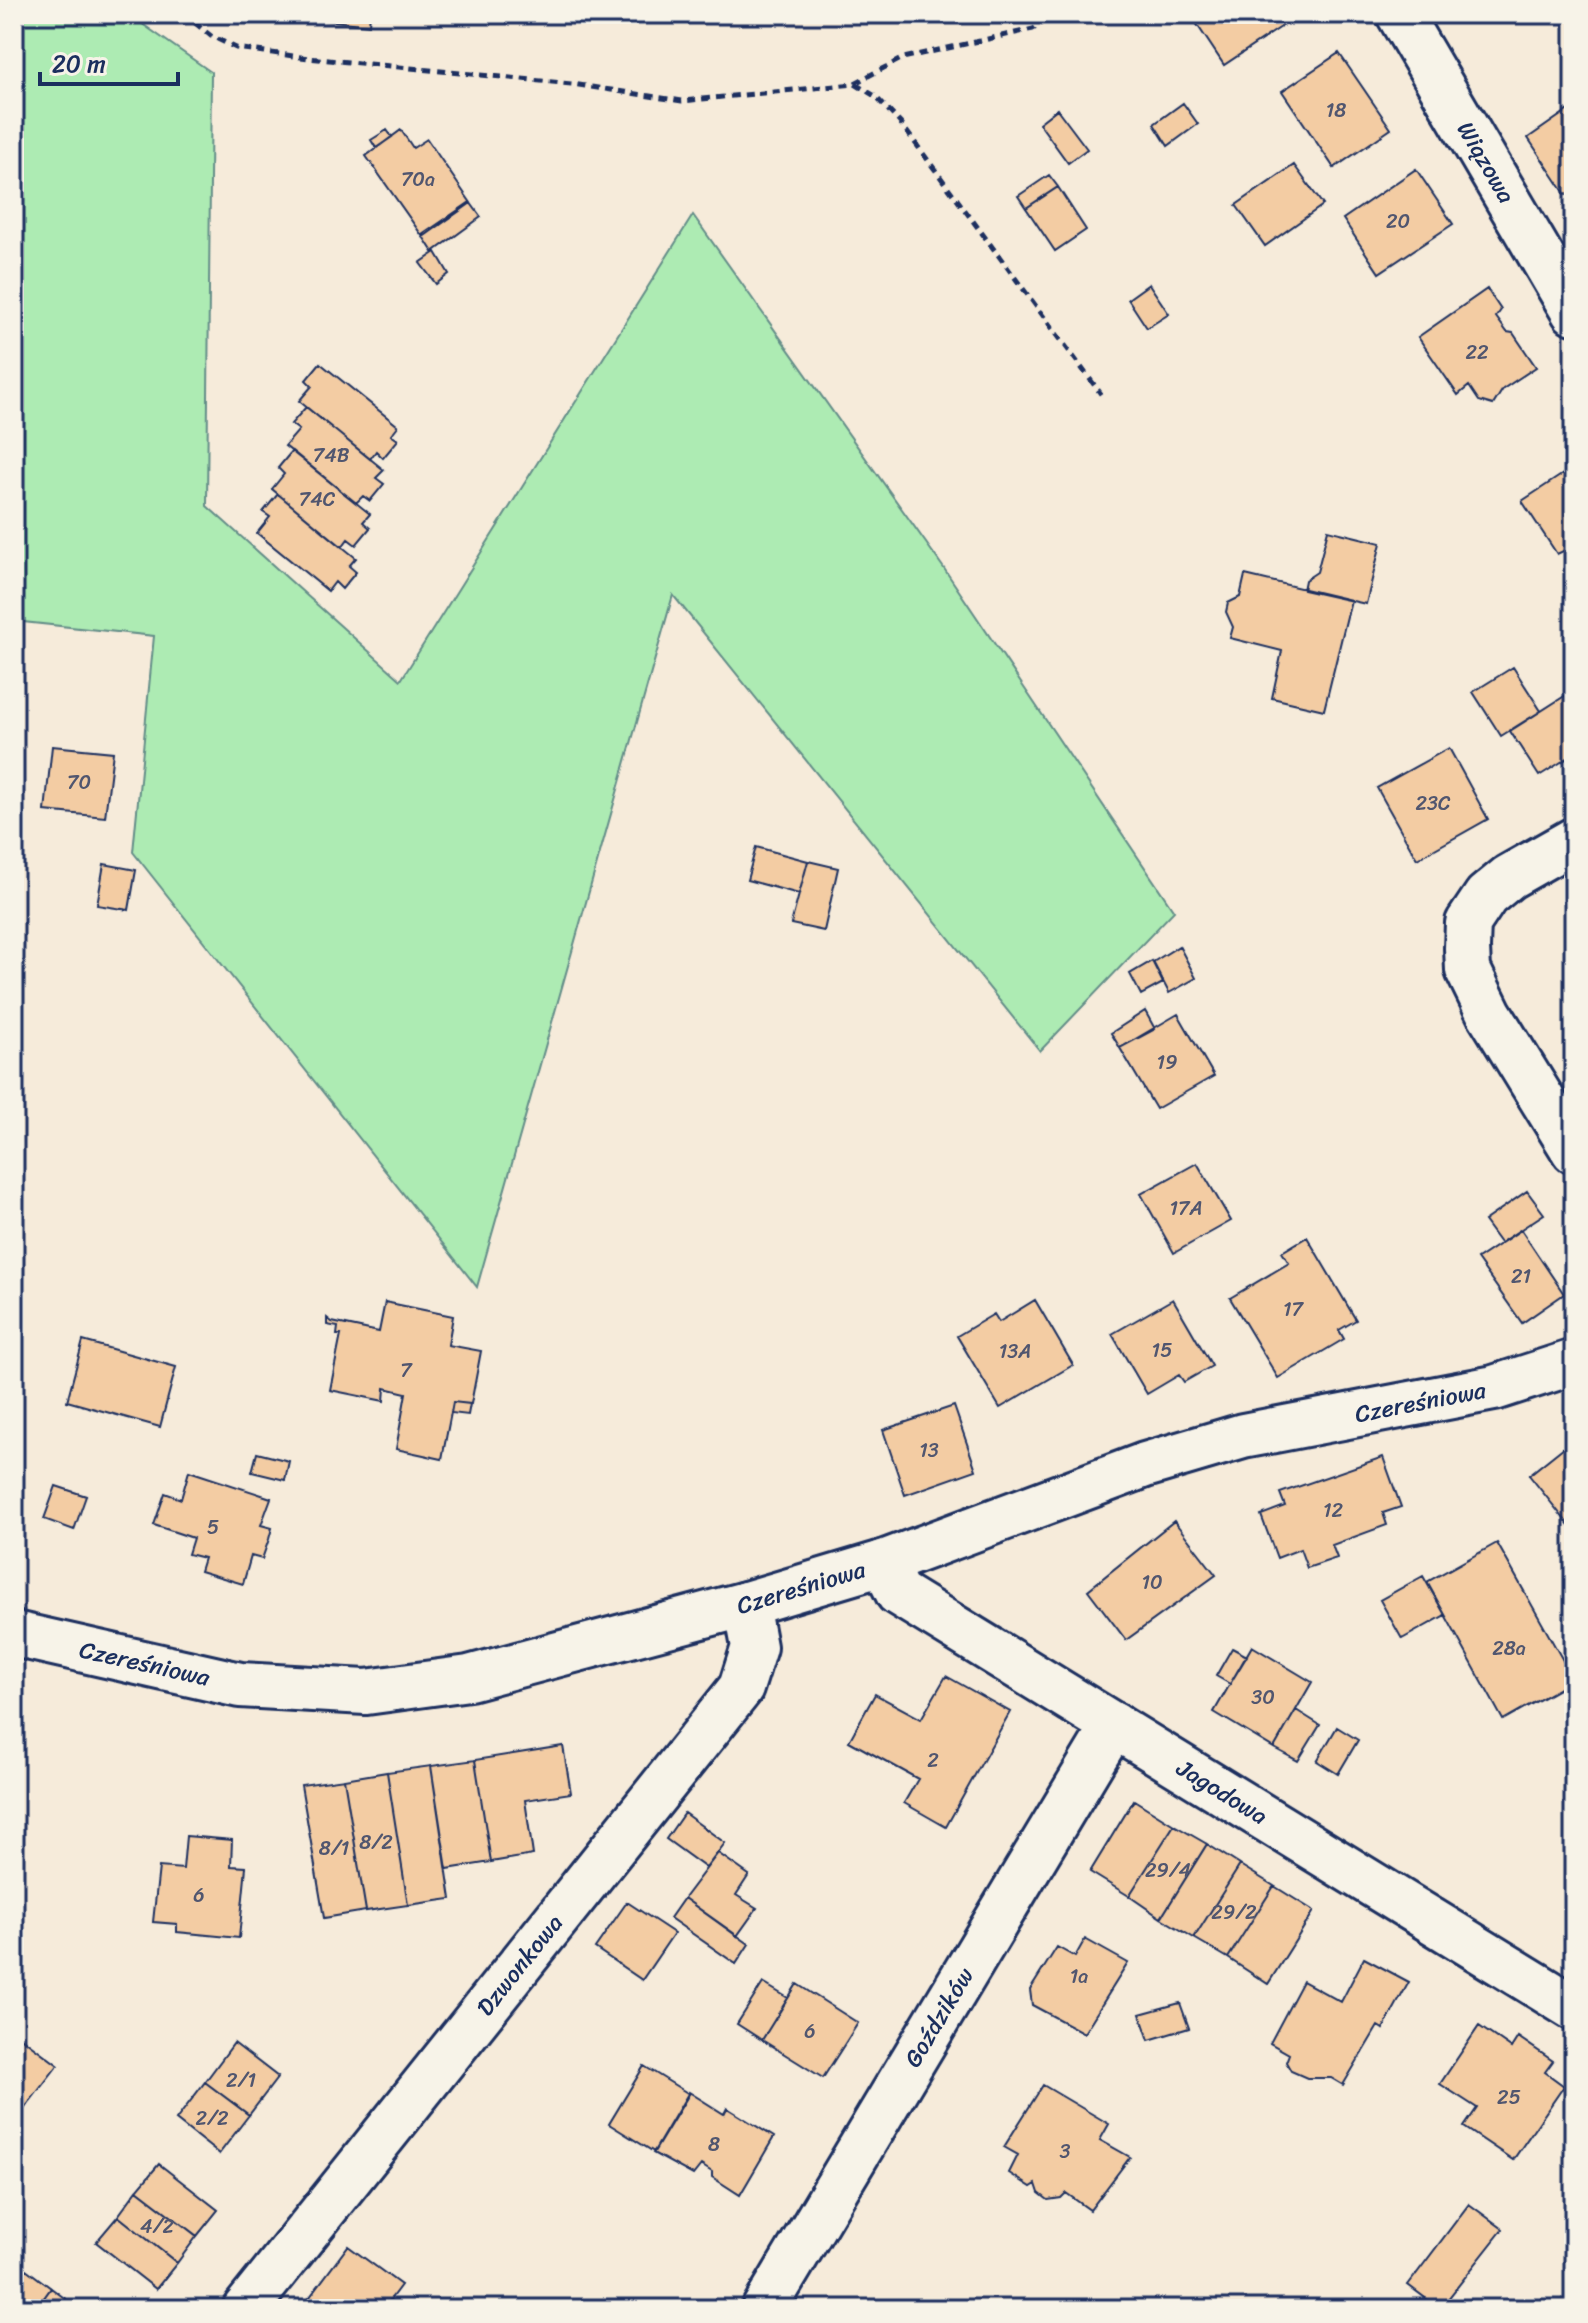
<svg xmlns="http://www.w3.org/2000/svg" width="1588" height="2323" viewBox="0 0 1588 2323" font-family="Sriracha,sans-serif">
  <style>
    .green { fill: #adebb3; stroke: #648d88; stroke-width: 2 }
    .building { fill: #f3cca3; stroke: #1b2f5e; stroke-width: 2 }
    .lines { fill: none; stroke-linecap: round; stroke-linejoin: round }
    .minor-casing { stroke: #1b2f5e; stroke-width: 50 }
    .path { stroke: #1b2f5e; stroke-width: 5; stroke-dasharray: 8 6; stroke-linecap: butt }
    .minor { stroke: #f7f3e8; stroke-width: 44 }
    .labels { text-anchor: middle; stroke-width: 8; stroke-linejoin: round; paint-order: stroke }
    .number-label { font-size: 20px; fill: #51566f }
    .street-label { font-size: 24px; fill: #1b2f5e; stroke: #f7f3e8 }
  </style>
  <rect width="100%" height="100%" fill="#f6ebda"/>
  <filter id="ink" filterUnits="userSpaceOnUse"><feTurbulence type="fractalNoise" baseFrequency=".0125" numOctaves="2"/><feDisplacementMap in="SourceGraphic" scale="16" xChannelSelector="R" yChannelSelector="G"/><feConvolveMatrix kernelMatrix="1 2 1 2 8 2 1 2 1" color-interpolation-filters="sRGB"/></filter>
  <g filter="url(#ink)">
    <!-- green -->
    <path class="green" d="M 14,14 L 128,14 L 211,72 L 207,506 L 401,680 L 693,215 L 943,567 L 1174,911 L 1040,1051 L 673,595 L 477,1287 L 133,852 L 154,636 L 14,621 Z"/>
    <!-- building -->
    <path class="building" d="M 315,14 L 370,14 L 369,25 L 314,19 Z
      M 1190,14 L 1277,14 L 1284,25 L 1224,65 Z
      M 1339,53 L 1391,129 L 1334,168 L 1282,91 Z
      M 1183,103 L 1198,124 L 1168,146 L 1154,124 Z
      M 1574,106 L 1574,190 L 1566,195 L 1528,138 Z
      M 1057,109 L 1087,149 L 1068,163 L 1039,123 Z
      M 387,130 L 392,137 L 376,148 L 371,140 Z
      M 401,130 L 413,148 L 427,139 L 471,203 L 423,237 L 366,156 Z
      M 1294,165 L 1323,205 L 1265,246 L 1236,205 Z
      M 1416,169 L 1453,224 L 1379,273 L 1343,219 Z
      M 1049,175 L 1058,187 L 1026,208 L 1018,196 Z
      M 1058,187 L 1086,230 L 1055,251 L 1026,208 Z
      M 470,202 L 481,217 L 433,252 L 422,235 Z
      M 436,252 L 449,274 L 436,284 L 420,263 Z
      M 1149,284 L 1169,314 L 1147,328 L 1128,299 Z
      M 1487,289 L 1501,310 L 1496,317 L 1507,332 L 1513,333 L 1536,367 L 1503,389 L 1493,405 L 1479,401 L 1469,386 L 1458,395 L 1418,337 Z
      M 320,363 L 398,426 L 391,435 L 398,440 L 383,458 L 376,451 L 370,459 L 299,401 L 312,386 L 306,380 Z
      M 306,407 L 384,470 L 376,478 L 384,484 L 370,501 L 363,496 L 356,503 L 285,446 L 299,430 L 291,424 Z
      M 292,451 L 370,514 L 363,522 L 370,528 L 356,545 L 348,539 L 342,547 L 272,489 L 284,474 L 278,468 Z
      M 1569,470 L 1574,477 L 1574,546 L 1557,554 L 1522,501 Z
      M 278,494 L 356,558 L 349,566 L 356,572 L 342,589 L 335,582 L 328,591 L 257,533 L 270,517 L 263,512 Z
      M 1328,530 L 1381,543 L 1366,604 L 1303,590 L 1305,580 L 1317,572 Z
      M 1245,575 L 1351,600 L 1324,710 L 1272,698 L 1282,651 L 1230,638 L 1233,627 L 1226,612 L 1228,603 L 1240,597 Z
      M 1513,667 L 1541,711 L 1501,736 L 1473,692 Z
      M 1574,690 L 1574,754 L 1539,776 L 1510,731 Z
      M 52,746 L 113,752 L 105,817 L 45,811 Z
      M 1449,748 L 1488,819 L 1417,859 L 1377,788 Z
      M 756,847 L 808,861 L 799,894 L 747,880 Z
      M 808,861 L 838,868 L 824,931 L 791,924 Z
      M 104,864 L 136,870 L 129,910 L 97,905 Z
      M 1179,946 L 1196,978 L 1169,993 L 1153,962 Z
      M 1152,961 L 1163,983 L 1141,995 L 1130,974 Z
      M 1145,1011 L 1155,1029 L 1120,1048 L 1111,1033 Z
      M 1178,1014 L 1214,1076 L 1156,1109 L 1120,1048 Z
      M 1197,1163 L 1231,1221 L 1174,1253 L 1141,1194 Z
      M 1527,1191 L 1544,1214 L 1500,1243 L 1484,1221 Z
      M 1521,1230 L 1564,1294 L 1522,1323 L 1477,1259 Z
      M 1307,1237 L 1356,1320 L 1339,1330 L 1344,1339 L 1278,1378 L 1230,1298 L 1289,1263 L 1282,1252 Z
      M 1173,1299 L 1212,1366 L 1184,1382 L 1179,1375 L 1147,1394 L 1112,1334 Z
      M 1035,1300 L 1073,1365 L 1000,1408 L 957,1336 L 994,1314 L 999,1322 Z
      M 385,1302 L 453,1316 L 448,1345 L 481,1351 L 471,1404 L 453,1402 L 442,1459 L 396,1449 L 406,1393 L 385,1388 L 384,1401 L 330,1390 L 341,1335 L 337,1335 L 338,1327 L 327,1325 L 327,1318 L 332,1322 L 379,1332 Z
      M 83,1341 L 176,1367 L 160,1427 L 67,1401 Z
      M 453,1402 L 470,1404 L 468,1415 L 451,1413 Z
      M 954,1406 L 976,1470 L 905,1495 L 883,1430 Z
      M 1574,1439 L 1574,1529 L 1573,1530 L 1529,1475 Z
      M 257,1453 L 289,1461 L 285,1480 L 252,1472 Z
      M 1383,1457 L 1401,1507 L 1383,1513 L 1387,1525 L 1332,1545 L 1337,1558 L 1307,1568 L 1300,1549 L 1277,1558 L 1261,1515 L 1285,1506 L 1280,1493 Z
      M 189,1471 L 271,1498 L 261,1525 L 272,1528 L 269,1539 L 262,1559 L 251,1556 L 243,1584 L 200,1571 L 204,1558 L 188,1554 L 193,1538 L 154,1525 L 165,1493 L 181,1499 Z
      M 56,1486 L 86,1496 L 74,1530 L 44,1519 Z
      M 1174,1521 L 1216,1575 L 1126,1640 L 1088,1590 Z
      M 1497,1543 L 1574,1680 L 1503,1720 L 1427,1582 Z
      M 1423,1576 L 1445,1615 L 1402,1639 L 1380,1600 Z
      M 1252,1646 L 1312,1682 L 1274,1748 L 1214,1712 Z
      M 1232,1648 L 1247,1656 L 1230,1684 L 1216,1676 Z
      M 946,1676 L 1010,1712 L 946,1827 L 904,1803 L 918,1779 L 849,1741 L 875,1694 L 921,1719 Z
      M 1296,1710 L 1320,1725 L 1298,1761 L 1274,1748 Z
      M 1337,1727 L 1358,1740 L 1338,1774 L 1317,1761 Z
      M 563,1746 L 571,1793 L 525,1800 L 533,1855 L 491,1862 L 475,1760 Z
      M 475,1760 L 491,1862 L 447,1869 L 431,1766 Z
      M 431,1766 L 451,1899 L 408,1905 L 387,1772 Z
      M 387,1772 L 408,1905 L 366,1911 L 344,1779 Z
      M 344,1779 L 366,1911 L 324,1918 L 301,1785 Z
      M 1134,1800 L 1174,1825 L 1129,1896 L 1090,1872 Z
      M 684,1813 L 725,1843 L 706,1868 L 666,1839 Z
      M 1174,1825 L 1207,1844 L 1161,1918 L 1129,1896 Z
      M 186,1836 L 232,1840 L 231,1866 L 246,1867 L 239,1938 L 177,1932 L 177,1924 L 153,1922 L 159,1867 L 183,1869 Z
      M 1207,1844 L 1240,1865 L 1194,1938 L 1161,1918 Z
      M 718,1853 L 749,1875 L 736,1895 L 757,1908 L 737,1936 L 684,1898 Z
      M 1240,1865 L 1274,1886 L 1228,1958 L 1194,1938 Z
      M 1274,1886 L 1314,1911 L 1268,1984 L 1228,1958 Z
      M 684,1898 L 749,1944 L 736,1964 L 670,1918 Z
      M 627,1902 L 674,1933 L 642,1980 L 595,1948 Z
      M 1085,1939 L 1128,1963 L 1084,2033 L 1032,2005 L 1030,1990 L 1057,1947 L 1075,1957 Z
      M 1364,1958 L 1409,1982 L 1383,2029 L 1378,2026 L 1343,2085 L 1331,2078 L 1307,2078 L 1291,2071 L 1286,2062 L 1289,2054 L 1270,2043 L 1303,1981 L 1341,2002 Z
      M 763,1983 L 788,1998 L 762,2040 L 737,2024 Z
      M 797,1984 L 858,2023 L 823,2078 L 762,2040 Z
      M 1180,2003 L 1189,2028 L 1149,2040 L 1140,2014 Z
      M 1479,2026 L 1511,2048 L 1518,2037 L 1553,2061 L 1545,2072 L 1564,2086 L 1513,2160 L 1464,2127 L 1477,2108 L 1440,2084 Z
      M 14,2032 L 58,2065 L 14,2122 Z
      M 234,2043 L 278,2077 L 249,2115 L 205,2082 Z
      M 644,2066 L 689,2094 L 654,2152 L 609,2124 Z
      M 205,2082 L 249,2115 L 219,2154 L 176,2120 Z
      M 1043,2085 L 1109,2124 L 1100,2140 L 1130,2157 L 1090,2210 L 1066,2193 L 1061,2198 L 1048,2200 L 1039,2193 L 1036,2184 L 1031,2187 L 1009,2173 L 1018,2155 L 1004,2147 Z
      M 689,2092 L 724,2114 L 727,2108 L 774,2137 L 740,2195 L 712,2177 L 712,2172 L 701,2165 L 693,2175 L 653,2153 Z
      M 159,2164 L 218,2210 L 197,2236 L 137,2190 Z
      M 137,2190 L 197,2236 L 177,2263 L 118,2216 Z
      M 1469,2204 L 1503,2229 L 1440,2309 L 1408,2285 Z
      M 118,2216 L 177,2263 L 156,2289 L 96,2242 Z
      M 348,2246 L 401,2285 L 383,2309 L 301,2309 Z
      M 14,2260 L 51,2288 L 36,2309 L 14,2309 Z
      M 51,2288 L 79,2309 L 36,2309 Z"/>
    <g class="lines">
      <!-- minor casing -->
      <g class="minor-casing">
        <g id="minor">
          <path id="s1" d="M 1399,14 L 1574,312"/>
          <path d="M 1574,840 L 1509,877 L 1486,896 L 1468,923 L 1467,948 L 1468,970 L 1489,1013 L 1574,1151"/>
          <path id="s2" d="M 883,1563 L 898,1593 L 1574,2008"/>
          <path id="s3" d="M 14,1634 L 240,1685 L 366,1692 L 469,1678 L 746,1604 L 883,1563 L 1145,1465 L 1243,1436 L 1494,1388 L 1574,1362"/>
          <path id="s4" d="M 245,2309 L 741,1688 L 754,1647 L 746,1604"/>
          <path id="s5" d="M 764,2309 L 1114,1725"/>
        </g>
      </g>
      <!-- path -->
      <path class="path" d="M 184,14 L 211,36 L 236,48 L 308,58 L 572,84 L 682,101 L 855,84 L 875,96 L 902,125 L 1101,394
        M 855,83 L 903,58 L 1033,29 L 1056,14"/>
      <!-- minor -->
      <use href="#minor" class="minor"/>
    </g>
  </g>
  <g class="labels">
    <!-- number labels -->
    <g class="number-label">
      <text x="1336" y="117">18</text>
      <text x="418" y="186">70a</text>
      <text x="1398" y="228">20</text>
      <text x="1477" y="359">22</text>
      <text x="331" y="462">74B</text>
      <text x="317" y="506">74C</text>
      <text x="79" y="789">70</text>
      <text x="1433" y="810">23C</text>
      <text x="1167" y="1069">19</text>
      <text x="1186" y="1215">17A</text>
      <text x="1521" y="1283">21</text>
      <text x="1293" y="1316">17</text>
      <text x="1162" y="1357">15</text>
      <text x="1015" y="1358">13A</text>
      <text x="406" y="1377">7</text>
      <text x="929" y="1457">13</text>
      <text x="1333" y="1517">12</text>
      <text x="213" y="1534">5</text>
      <text x="1152" y="1589">10</text>
      <text x="1509" y="1655">28a</text>
      <text x="1263" y="1704">30</text>
      <text x="933" y="1767">2</text>
      <text x="376" y="1849">8/2</text>
      <text x="334" y="1855">8/1</text>
      <text x="1168" y="1877">29/4</text>
      <text x="199" y="1902">6</text>
      <text x="1234" y="1919">29/2</text>
      <text x="1079" y="1983">1a</text>
      <text x="810" y="2038">6</text>
      <text x="241" y="2087">2/1</text>
      <text x="1509" y="2104">25</text>
      <text x="212" y="2125">2/2</text>
      <text x="714" y="2151">8</text>
      <text x="1065" y="2158">3</text>
      <text x="157" y="2233">4/2</text>
    </g>
    <!-- street labels -->
    <g class="street-label">
      <text dy="8" stroke="none"><textPath href="#s1" startOffset="172">Wiązowa</textPath></text>
      <text dy="8" stroke="none"><textPath href="#s3" startOffset="1454">Czereśniowa</textPath></text>
      <text dy="8" stroke="none"><textPath href="#s3" startOffset="806">Czereśniowa</textPath></text>
      <text dy="8" stroke="none"><textPath href="#s3" startOffset="134">Czereśniowa</textPath></text>
      <text dy="8" stroke="none"><textPath href="#s2" startOffset="414">Jagodowa</textPath></text>
      <text dy="8" stroke="none"><textPath href="#s4" startOffset="440">Dzwonkowa</textPath></text>
      <text dy="8" stroke="none"><textPath href="#s5" startOffset="340">Goździków</textPath></text>
    </g>
  </g>
  <!-- margin -->
  <rect width="1588" height="2323" fill="none" stroke="#f7f3e8" stroke-width="48"/>
  <rect x="24" y="24" width="1540" height="2275" fill="none" stroke="#1b2f5e" stroke-width="3" filter="url(#ink)"/>
  <!-- scale -->
  <path d="M40 72v12h138v-12" fill="none" stroke="#1b2f5e" stroke-width="4"/>
  <text x="52" y="72" font-size="24" fill="#1b2f5e" stroke="#f7f3e8" stroke-width="6" paint-order="stroke">20 m</text>
</svg>
